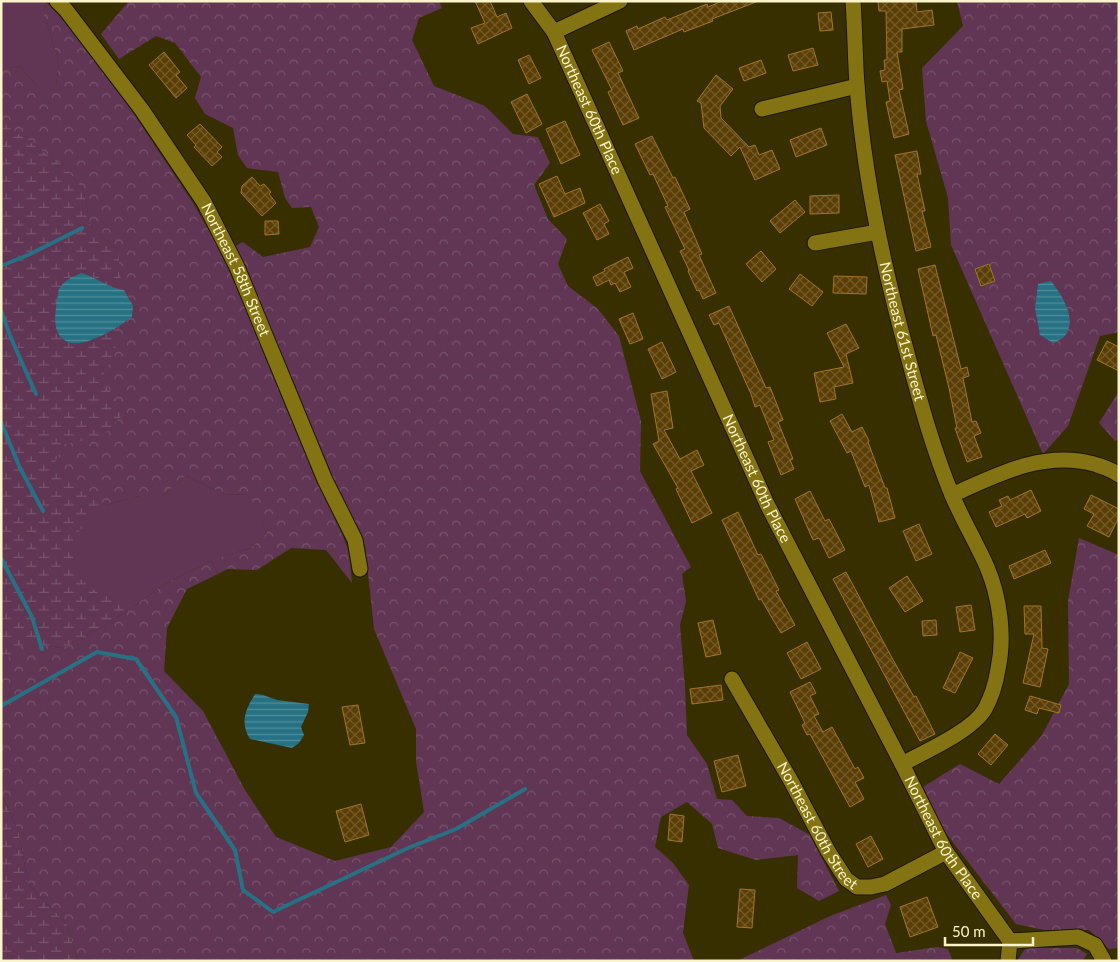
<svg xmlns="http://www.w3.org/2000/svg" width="1120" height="962" viewBox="0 0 1120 962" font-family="Lato,sans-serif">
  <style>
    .green { fill: #603654 }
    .forest { fill: url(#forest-crowns) }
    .wetland { fill: url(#wetland-marsh) }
    .water { fill: url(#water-rules) }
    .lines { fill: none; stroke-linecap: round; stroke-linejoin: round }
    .stream { stroke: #267184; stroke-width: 4 }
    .building { fill: url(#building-cross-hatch); stroke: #a17525 }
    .minor-casing { stroke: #1d1700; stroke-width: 17 }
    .minor { stroke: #837313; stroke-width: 15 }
    .labels { text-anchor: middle; stroke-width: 4; stroke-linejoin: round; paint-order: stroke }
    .street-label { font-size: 15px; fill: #fbf3c9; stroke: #382f00 }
  </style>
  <defs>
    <pattern id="forest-crowns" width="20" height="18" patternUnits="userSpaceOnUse" patternTransform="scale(1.25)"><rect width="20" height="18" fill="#603654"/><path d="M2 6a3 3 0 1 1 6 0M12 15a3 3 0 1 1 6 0" fill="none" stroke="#78546b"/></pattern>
    <pattern id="wetland-marsh" width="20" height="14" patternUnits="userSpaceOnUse" patternTransform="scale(1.25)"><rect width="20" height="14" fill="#603654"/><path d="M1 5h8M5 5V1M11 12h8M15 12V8" fill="none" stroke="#78546b"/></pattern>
    <pattern id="water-rules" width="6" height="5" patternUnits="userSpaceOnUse" patternTransform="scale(1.25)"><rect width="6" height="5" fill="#267184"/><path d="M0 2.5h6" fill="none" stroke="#518d99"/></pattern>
    <pattern id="building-cross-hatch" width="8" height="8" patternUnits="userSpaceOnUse" patternTransform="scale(1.25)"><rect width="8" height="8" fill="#5a3e05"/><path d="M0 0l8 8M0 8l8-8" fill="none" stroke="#735a28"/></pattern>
  </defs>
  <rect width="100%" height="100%" fill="#382f00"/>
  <!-- green -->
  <path class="green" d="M 1,1 L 46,2 L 43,13 L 59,61 L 56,87 L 38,87 L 19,66 L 1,69 Z
    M 1,117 L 6,125 L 66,168 L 133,306 L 106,505 L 139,496 L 162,496 L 186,476 L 224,494 L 250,495 L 267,533 L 251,548 L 222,557 L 228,569 L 218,574 L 211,561 L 165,584 L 107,625 L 1,665 Z"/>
  <!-- forest -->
  <path class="forest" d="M 129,1 L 439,1 L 442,8 L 419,18 L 412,40 L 434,86 L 485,106 L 513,134 L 538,137 L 550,163 L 534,185 L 548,219 L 567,239 L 558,264 L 568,286 L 598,309 L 619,336 L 641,421 L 640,471 L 691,567 L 682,574 L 686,601 L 680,625 L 685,687 L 687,735 L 707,764 L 717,799 L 732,800 L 747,816 L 779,818 L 810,835 L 839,891 L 819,901 L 797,888 L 798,855 L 756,860 L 718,848 L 712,824 L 687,802 L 661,817 L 655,847 L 673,863 L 689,885 L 683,933 L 694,961 L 78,961 L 67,924 L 28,884 L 19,833 L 1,793 L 1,665 L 25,643 L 62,648 L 107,625 L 165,584 L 211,561 L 218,574 L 187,589 L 167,628 L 164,671 L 203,711 L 245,790 L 276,837 L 335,861 L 391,847 L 424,812 L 416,761 L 416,729 L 374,629 L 365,545 L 343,505 L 234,247 L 243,242 L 263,257 L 310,247 L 319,227 L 311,207 L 292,208 L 285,198 L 278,172 L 247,168 L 238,155 L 233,128 L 205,114 L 195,98 L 201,77 L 175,43 L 156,36 L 119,59 L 101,34 Z
    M 957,1 L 1119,1 L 1119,332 L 1100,336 L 1068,426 L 1043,454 L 951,245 L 948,198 L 926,121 L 922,68 L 963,26 Z
    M 46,2 L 75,31 L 116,87 L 193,203 L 217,245 L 248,312 L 325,498 L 343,536 L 349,553 L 352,583 L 326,550 L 291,548 L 257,570 L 228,569 L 221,557 L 251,548 L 267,533 L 249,495 L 224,494 L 186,476 L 162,496 L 139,496 L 106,505 L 76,487 L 52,468 L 64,444 L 100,438 L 102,377 L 114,354 L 119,326 L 132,317 C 134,299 125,295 120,279 C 118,270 118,259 118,250 L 91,228 L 84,192 L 66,168 L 6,125 L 1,117 L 1,69 L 19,66 L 38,87 L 56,87 L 59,61 L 43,13 Z
    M 1119,391 L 1119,439 L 1115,441 L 1099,423 Z
    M 1079,538 L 1119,555 L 1119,948 L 1109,949 L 1089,930 L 1044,930 L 1016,924 L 945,832 L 923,787 L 960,764 L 999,784 L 1042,735 L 1069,684 L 1068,601 Z
    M 886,895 L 891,905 L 885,924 L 896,953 L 937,947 L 948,949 L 952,959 L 950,961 L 737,961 L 830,916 Z
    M 1026,948 L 1077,948 L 1087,954 L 1082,961 L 1017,961 Z"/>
  <!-- wetland -->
  <path class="wetland" d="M 1,117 L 6,125 L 66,168 L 84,192 L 91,228 L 118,250 L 120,276 L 124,290 L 113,288 L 90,275 L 54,320 C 56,325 57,331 60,335 C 75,354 103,334 119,326 L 114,354 L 102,377 L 124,414 L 100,438 L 64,444 L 52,468 L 76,487 L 106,505 L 73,537 L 73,573 L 98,593 L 134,606 L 107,625 L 62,648 L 25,643 L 1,665 Z
    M 1,793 L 19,833 L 28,884 L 67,924 L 78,961 L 1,961 Z"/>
  <!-- water -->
  <path class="water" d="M 81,273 C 96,277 108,288 124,290 L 133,306 L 132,317 C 119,327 84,349 68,342 C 51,335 55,314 57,300 C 58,297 58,291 59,289 C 63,281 74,276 81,273 Z
    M 1051,281 C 1061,294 1079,320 1064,337 C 1062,339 1057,341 1053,343 L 1040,335 L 1035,308 L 1038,284 Z
    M 255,694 L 263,695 L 277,700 L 309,704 L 308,712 L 301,727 L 304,735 L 299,743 L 292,748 L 250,739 C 240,723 245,710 255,694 Z"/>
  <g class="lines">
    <!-- stream -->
    <path class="stream" d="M 1,266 L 28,255 L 82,228
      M 1,311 L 11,338 L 36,394
      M 1,422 L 20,468 L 43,511
      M 1,558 L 32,617 L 42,649
      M 1,706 L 97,652 L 136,659 L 176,717 L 196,793 L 235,850 L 243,890 L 273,912 L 408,848 L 456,829 L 525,789"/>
  </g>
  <!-- building -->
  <path class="building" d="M 475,1 L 490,1 L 497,17 L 506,13 L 512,28 L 478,44 L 471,28 L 485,23 Z
    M 722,1 L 756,2 L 712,19 L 713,21 L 684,32 L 683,29 L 634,50 L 626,31 L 637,26 L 638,29 L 665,17 L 667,20 L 707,4 L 708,7 Z
    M 878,1 L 916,1 L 917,12 L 932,10 L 934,25 L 902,29 L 902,52 L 897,52 L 903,89 L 899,90 L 909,134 L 894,138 L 886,102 L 890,101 L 887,81 L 882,82 L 880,71 L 885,70 L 884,60 L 887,60 L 886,11 L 879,11 Z
    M 831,12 L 833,30 L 820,31 L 818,13 Z
    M 609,42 L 623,71 L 618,73 L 639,118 L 623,125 L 608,92 L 612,90 L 592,50 Z
    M 813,48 L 818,65 L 793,71 L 788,55 Z
    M 164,52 L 180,72 L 176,75 L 187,88 L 176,98 L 149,65 Z
    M 529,55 L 541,78 L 529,84 L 518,60 Z
    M 761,60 L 766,73 L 744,81 L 739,68 Z
    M 716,75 L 733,89 L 720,106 L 721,118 L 749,147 L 755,145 L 759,155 L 772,150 L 780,169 L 755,180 L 740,147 L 731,156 L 704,128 L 701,103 L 697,101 Z
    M 527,94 L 542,124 L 526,133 L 511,102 Z
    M 565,121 L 580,155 L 561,164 L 546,129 Z
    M 200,124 L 222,147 L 217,152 L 222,157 L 212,166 L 194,147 L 196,145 L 187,135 Z
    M 821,128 L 827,145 L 796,157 L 790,140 Z
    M 652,136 L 673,178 L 675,177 L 690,209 L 684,212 L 702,254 L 699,255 L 716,293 L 703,299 L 699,290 L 697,291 L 688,271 L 689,270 L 680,251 L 685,249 L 665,207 L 668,206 L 653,174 L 650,175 L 635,144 Z
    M 917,151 L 921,174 L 917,174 L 925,211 L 922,211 L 931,247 L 916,251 L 895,155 Z
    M 557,176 L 565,194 L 580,188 L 585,203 L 554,217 L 539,184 Z
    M 252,177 L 260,186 L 264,184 L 271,192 L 269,194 L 276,203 L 262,216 L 241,193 L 242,186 Z
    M 839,195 L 839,213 L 810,214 L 810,196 Z
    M 795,200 L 805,212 L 780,233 L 770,221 Z
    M 600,204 L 609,221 L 604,224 L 609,234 L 597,240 L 583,213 Z
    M 265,221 L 278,221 L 279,234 L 265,235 Z
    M 761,251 L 776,269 L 762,282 L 746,264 Z
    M 628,257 L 633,268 L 624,272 L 631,287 L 620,292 L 615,283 L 611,285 L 609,280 L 597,286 L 593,277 L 605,271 L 604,269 Z
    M 989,264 L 995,281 L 981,286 L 975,269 Z
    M 935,265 L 961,369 L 967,367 L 969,376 L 963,378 L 972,422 L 976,421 L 981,433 L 974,436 L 982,457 L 967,462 L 955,428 L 957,428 L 949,388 L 936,335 L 933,336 L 918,269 Z
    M 800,274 L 823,292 L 812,306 L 789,289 Z
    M 834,276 L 867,277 L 866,294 L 833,293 Z
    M 729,306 L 766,388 L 770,387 L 783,420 L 778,422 L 793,459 L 790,460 L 794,469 L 781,475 L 768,442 L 774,440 L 760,405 L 755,407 L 751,394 L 719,323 L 714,325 L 709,315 Z
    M 633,313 L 643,339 L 630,344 L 619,319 Z
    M 846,324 L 859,348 L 846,354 L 853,383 L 834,387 L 836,399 L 820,402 L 814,373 L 844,367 L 827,333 Z
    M 1107,341 L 1119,347 L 1119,371 L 1097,360 Z
    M 662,342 L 676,372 L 662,379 L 648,349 Z
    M 667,391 L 673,428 L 664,430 L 680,459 L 697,450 L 704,465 L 691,471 L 712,513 L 692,523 L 676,489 L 678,488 L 653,444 L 659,441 L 651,394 Z
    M 842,414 L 852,432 L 862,427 L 869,441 L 868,442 L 885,488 L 887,488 L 895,518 L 879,522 L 869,485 L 865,487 L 851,451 L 847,453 L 830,421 Z
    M 1031,490 L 1041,511 L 1027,518 L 1025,514 L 996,527 L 989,512 L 1002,506 L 999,500 L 1008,496 L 1010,500 Z
    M 810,491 L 825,521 L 829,519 L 845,550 L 829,558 L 819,538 L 813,540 L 795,499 Z
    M 1091,495 L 1119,509 L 1119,517 L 1109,537 L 1087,526 L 1094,514 L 1084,509 Z
    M 738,512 L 758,555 L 761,554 L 779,590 L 776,591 L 795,625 L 781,633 L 761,599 L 759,600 L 722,520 Z
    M 919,524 L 932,554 L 916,561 L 903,531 Z
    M 1045,550 L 1051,563 L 1014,579 L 1009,566 Z
    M 846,572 L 892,658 L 914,697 L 916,696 L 935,734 L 920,741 L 833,579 Z
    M 907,576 L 923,601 L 905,612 L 889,588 Z
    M 971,605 L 975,630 L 960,632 L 956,607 Z
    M 1024,606 L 1041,606 L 1042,648 L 1048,649 L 1040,687 L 1023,683 L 1034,634 L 1025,634 Z
    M 713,620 L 721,654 L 706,657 L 698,623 Z
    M 936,620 L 937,635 L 923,636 L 922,621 Z
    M 807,642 L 821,669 L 801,679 L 787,653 Z
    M 960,652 L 973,658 L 955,693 L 943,688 Z
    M 810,682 L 816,693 L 810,696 L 819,714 L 814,716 L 823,732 L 832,727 L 855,769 L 858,767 L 864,778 L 855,782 L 864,799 L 850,807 L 810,734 L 807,735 L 802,725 L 805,723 L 790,692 Z
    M 721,685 L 723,700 L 692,704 L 690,689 Z
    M 1030,696 L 1061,705 L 1059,713 L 1039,708 L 1037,714 L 1025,710 Z
    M 358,705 L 365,743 L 350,745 L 342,707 Z
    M 995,734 L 1008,745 L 991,765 L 978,754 Z
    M 738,755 L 746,786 L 722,792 L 714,761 Z
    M 361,804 L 369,835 L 345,842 L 336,811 Z
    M 670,814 L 684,816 L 682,842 L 668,840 Z
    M 871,836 L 883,859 L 868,867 L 856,844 Z
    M 740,889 L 755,890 L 752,928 L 737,927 Z
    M 927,897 L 938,927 L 910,937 L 900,907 Z"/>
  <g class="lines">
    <!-- minor casing -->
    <g class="minor-casing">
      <g id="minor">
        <path id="s1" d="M 57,1 L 66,10 L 142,110 L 204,202 L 237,267 L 325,480 L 355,540 L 360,569"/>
        <path id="s2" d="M 531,1 L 554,32 L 767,504 L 902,764 L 946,852 L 1010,941"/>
        <path id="s3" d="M 853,1 C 855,29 855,57 857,85 C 864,178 884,270 909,360 C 921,405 934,452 952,495 C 962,519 976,542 987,567 C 1000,598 1005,636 998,669 C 996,682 991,698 985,709 C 972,731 926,751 902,764"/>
        <path d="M 554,32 L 620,1"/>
        <path d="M 762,109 L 857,86"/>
        <path d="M 815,243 L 878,232"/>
        <path d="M 952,495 C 997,475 1043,450 1094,464 C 1103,467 1111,469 1119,475"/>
        <path id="s4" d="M 732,679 L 791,781 L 828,851 L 846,879 L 857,887 L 871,887 L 885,884 L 946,852"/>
        <path d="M 1010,941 L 1078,937 L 1095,945 L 1104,961"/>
        <path d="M 1008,961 L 1010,941"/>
      </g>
    </g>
    <!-- minor -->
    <use href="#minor" class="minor"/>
  </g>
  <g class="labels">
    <!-- street labels -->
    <g class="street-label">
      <text dy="5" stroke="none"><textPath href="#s2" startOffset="124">Northeast 60th Place</textPath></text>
      <text dy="5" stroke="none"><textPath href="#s1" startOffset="324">Northeast 58th Street</textPath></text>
      <text dy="5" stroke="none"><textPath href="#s3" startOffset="335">Northeast 61st Street</textPath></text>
      <text dy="5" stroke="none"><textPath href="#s2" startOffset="529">Northeast 60th Place</textPath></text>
      <text dy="5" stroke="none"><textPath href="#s4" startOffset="170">Northeast 60th Street</textPath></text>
      <text dy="5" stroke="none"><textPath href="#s2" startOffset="934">Northeast 60th Place</textPath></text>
    </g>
  </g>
  <!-- border -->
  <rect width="1120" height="962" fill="none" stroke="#fbf3c9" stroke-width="5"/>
  <!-- scale -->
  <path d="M945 937v8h88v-8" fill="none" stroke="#fbf3c9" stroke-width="2.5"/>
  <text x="952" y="937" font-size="15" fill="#fbf3c9" stroke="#382f00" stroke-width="4" paint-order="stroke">50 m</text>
</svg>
